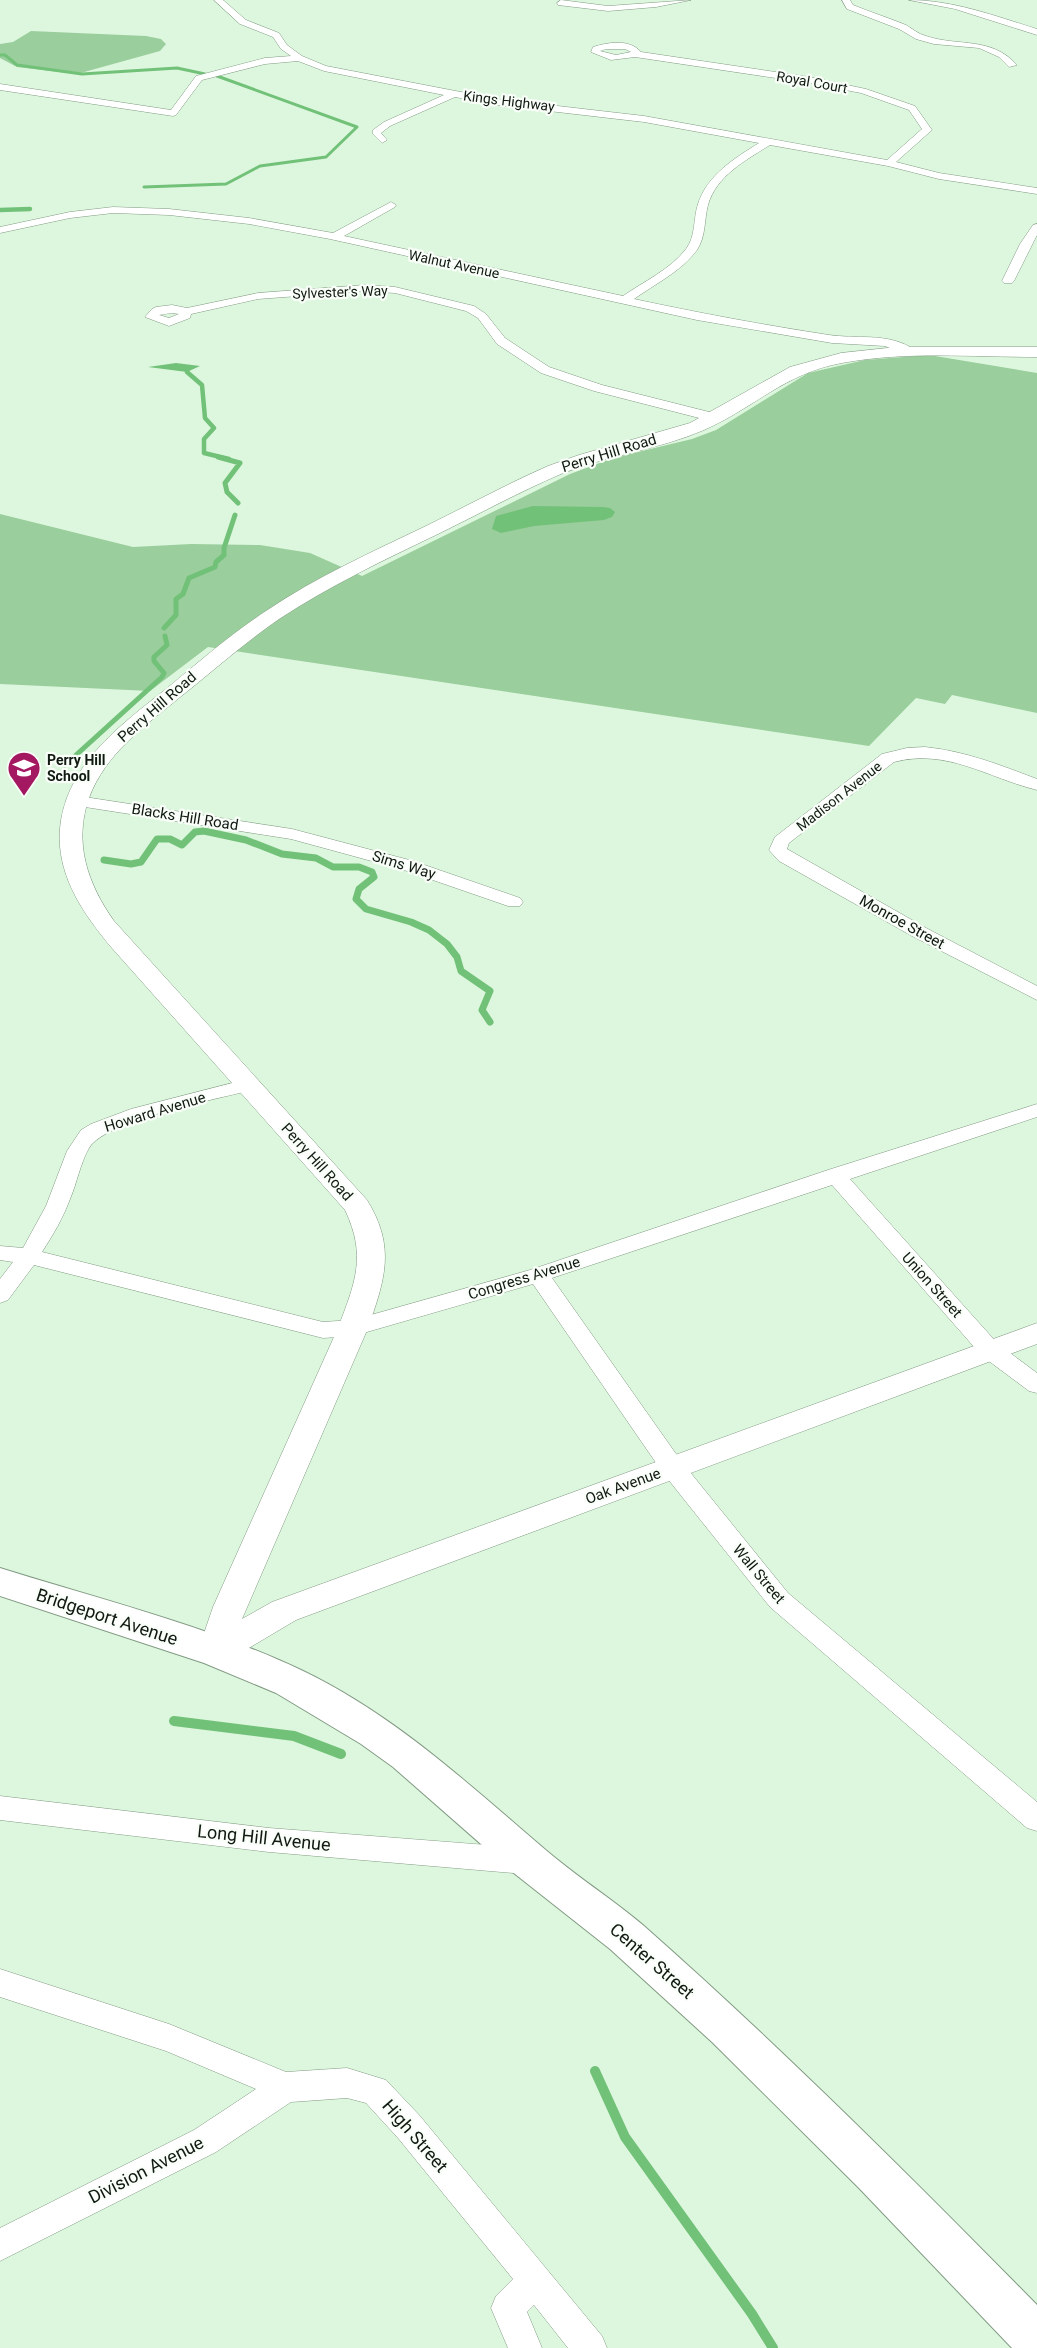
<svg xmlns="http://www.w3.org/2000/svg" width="1037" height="2348" viewBox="0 0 1037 2348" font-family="Roboto,sans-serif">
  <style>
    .green { fill: #9ace9c }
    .water { fill: #72c179 }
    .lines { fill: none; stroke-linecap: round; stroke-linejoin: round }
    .stream-far4 { stroke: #72c179; stroke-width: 3 }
    .stream-far3 { stroke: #72c179; stroke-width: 4.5 }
    .stream-far2 { stroke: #72c179; stroke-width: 5 }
    .stream-far1 { stroke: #72c179; stroke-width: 7 }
    .stream { stroke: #72c179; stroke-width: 10 }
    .minor-casing { stroke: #829a83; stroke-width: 1 }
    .tertiary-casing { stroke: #829a83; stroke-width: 1 }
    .secondary-casing { stroke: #829a83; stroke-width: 2 }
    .minor { fill: #fff; fill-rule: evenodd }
    .tertiary { fill: #fff; fill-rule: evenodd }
    .secondary { fill: #fff; fill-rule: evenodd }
    .labels { text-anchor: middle; stroke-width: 4.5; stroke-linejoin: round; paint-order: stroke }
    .far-street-label { font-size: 14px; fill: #111a12; stroke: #f9fef9 }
    .far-poi-label { font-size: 14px; font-weight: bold; fill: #111a12; stroke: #f9fef9; text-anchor: start }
    .street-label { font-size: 15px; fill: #111a12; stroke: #f9fef9 }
    .near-street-label { font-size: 18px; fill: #111a12; stroke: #f9fef9 }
  </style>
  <rect width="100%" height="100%" fill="#ddf7de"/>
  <!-- green -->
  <path class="green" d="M 31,31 L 146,36 L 161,39 L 166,44 L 160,51 L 77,74 L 17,67 L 0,58 L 0,44 L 13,42 Z
    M 929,355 L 1037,373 L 1037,713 L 952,695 L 945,704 L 916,698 L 869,746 L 208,647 L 150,691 L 0,684 L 0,514 L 133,547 L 191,544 L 260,545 L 310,553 L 362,576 L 570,474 L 613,458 L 692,439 L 716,430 L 808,373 L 865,360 Z"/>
  <!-- water -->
  <path class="water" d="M 176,363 L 200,366 L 187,372 L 148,367 Z
    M 533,506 L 603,507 L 610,508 L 615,512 L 612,517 L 604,520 L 534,526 L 501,533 L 492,529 L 496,516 Z"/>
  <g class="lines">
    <!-- stream-far4 -->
    <path class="stream-far4" d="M 0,55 L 5,55 L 17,65 L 82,74 L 177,68 L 205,74
      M 144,187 L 226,184 L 260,166 L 326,157 L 357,127 L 217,76"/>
    <!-- stream-far3 -->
    <path class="stream-far3" d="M 0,210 L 30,209
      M 187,372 L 202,385 L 205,418 L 214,428 L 204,439 L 204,453 L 229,459"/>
    <!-- stream-far2 -->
    <path class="stream-far2" d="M 218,457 L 240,463 L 225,483 L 227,492 L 238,503
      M 164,628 L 176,615 L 176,599 L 183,594 L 189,578 L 215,567 L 216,562 L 224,555 L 224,548 L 235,515
      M 65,765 L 162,677 L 164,673 L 154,661 L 154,657 L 167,645 L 165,636"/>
    <!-- stream-far1 -->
    <path class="stream-far1" d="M 104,860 L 131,864 L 141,862 L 157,839 L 170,839 L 182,845 L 195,832 L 204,831 L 246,840 L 282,854 L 316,858 L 333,867 L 359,867 L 372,872 L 374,877 L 359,889 L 356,899 L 366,909 L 411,922 L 429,930 L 447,944 L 457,957 L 461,971 L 490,991 L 482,1010 L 490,1022"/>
    <!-- stream -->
    <path class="stream" d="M 174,1721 L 294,1736 L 341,1754
      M 595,2071 L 625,2137 L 752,2314 L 773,2348"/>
    <!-- minor casing -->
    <g class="minor-casing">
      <path id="minor" d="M 214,0 L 223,0 L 246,20 L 279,33 L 287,45 L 302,56 L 326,66 L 497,99 L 644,116 L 887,160 L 922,129 L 909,110 L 861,93 L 809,83 L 635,57 L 611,60 L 591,52 L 593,47 C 609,42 630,39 641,52 L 809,77 L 866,89 L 915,106 L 932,130 L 896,162 L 939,173 L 1037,188 L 1037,194 L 939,179 L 888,166 L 770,145 C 746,160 716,176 708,205 C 704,221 706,236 697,250 C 682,271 655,284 634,299 C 699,313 764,325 829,335 C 856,339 886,333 910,347 L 910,353 L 902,353 L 885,346 L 832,343 L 697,320 L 330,239 L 249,224 L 169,215 L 113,213 L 70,218 L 0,233 L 0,227 L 70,212 L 113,207 L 169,209 L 249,218 L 333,233 L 391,202 L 396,205 L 395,207 L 344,236 L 623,296 C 643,282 671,269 686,249 C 696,236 693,219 698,204 C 707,175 735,158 759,143 L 644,122 L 497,105 L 455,97 L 390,126 L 381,133 L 387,140 L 382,143 L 373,134 L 373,130 L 384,122 L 444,95 L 324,71 L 298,61 L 265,64 L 202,80 L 176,115 L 173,116 L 0,90 L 0,84 L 171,110 L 196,76 L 265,58 L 291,56 L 281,49 L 273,37 L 240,24 ZM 606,49 L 625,49 L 631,52 L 616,55 L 600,51 Z
        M 561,0 L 608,6 L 691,0 L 656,7 L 608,11 L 558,5 L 557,3 Z
        M 842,0 L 850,0 L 853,5 C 870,12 889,18 906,25 C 913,29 918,34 926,36 C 959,47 991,36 1017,65 L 1009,67 L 999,57 L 979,48 L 934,44 L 916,39 L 899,29 L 847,9 Z
        M 909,0 C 953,0 995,16 1037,29 L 1037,35 L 955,9 Z
        M 1037,224 L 1037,235 L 1014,281 L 1012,283 L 1004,283 L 1002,281 L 1020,244 L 1033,225 Z
        M 365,285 L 395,287 L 474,306 L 486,314 L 505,338 L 549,367 L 602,385 L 721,415 L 722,418 L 716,422 L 711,421 L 594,391 L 541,373 L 497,344 L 478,318 L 466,311 L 395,293 L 365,291 L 258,299 L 191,314 L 190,318 L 169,326 L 145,317 L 152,309 L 156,307 L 172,305 L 187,308 L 258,293 ZM 172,313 L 179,314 L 169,318 L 159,315 Z
        M 925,747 C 965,751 1000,765 1037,779 L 1037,790 C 988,778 947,748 894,762 L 789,843 L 787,849 L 926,928 L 1037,986 L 1037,1000 L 912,936 L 779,861 L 769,850 L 775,837 L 882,754 L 907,748 Z
        M 78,796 L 292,829 L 413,861 L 520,898 L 523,902 L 520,906 L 508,906 L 401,869 L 291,839 L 72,805 L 70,801 L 72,797 Z
        M 248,1079 L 255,1081 L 258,1085 L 255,1089 C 220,1099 107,1119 89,1148 C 80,1164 77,1183 70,1199 C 63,1218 53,1235 42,1252 L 323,1322 L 353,1320 L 530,1270 L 828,1170 L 1037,1104 L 1037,1117 L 850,1179 L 998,1344 L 1037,1373 L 1037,1393 L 1029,1391 L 982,1356 L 832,1185 L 552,1278 L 681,1461 L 788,1593 L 1037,1802 L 1037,1831 L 1027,1828 L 770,1607 L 663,1473 L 533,1284 L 353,1336 L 323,1338 L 34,1265 L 8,1300 L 0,1303 L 0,1279 L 13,1262 L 0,1260 L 0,1246 L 23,1248 L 46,1206 L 67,1151 L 81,1130 L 91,1124 L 131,1109 Z
        M 0,1796 L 269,1828 L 525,1848 L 535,1852 L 539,1861 L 535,1870 L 525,1874 L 269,1852 L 0,1820 Z
        M 0,1969 L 169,2024 L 286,2072 L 347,2068 L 386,2080 L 420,2116 L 602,2336 L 607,2348 L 568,2348 L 534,2305 L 527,2312 L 542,2348 L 508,2348 L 491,2308 L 496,2296 L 513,2279 L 398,2138 L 366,2103 L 347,2098 L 291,2102 L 216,2152 L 0,2261 L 0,2228 L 194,2130 L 256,2089 L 166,2051 L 0,1997 Z"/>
    </g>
    <!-- tertiary casing -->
    <g class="tertiary-casing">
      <path id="tertiary" d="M 897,347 L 1037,347 L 1037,357 C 972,357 906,351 842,363 C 785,373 754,408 704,430 C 658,450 607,455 561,474 C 519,492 479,514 438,534 C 384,560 329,586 279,619 C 244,643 212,672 179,698 C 145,726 105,754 89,798 C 73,843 88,884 114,921 L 367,1200 C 396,1247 385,1279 368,1328 L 242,1619 L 272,1602 L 1037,1323 L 1037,1344 L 296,1620 L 227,1661 L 215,1665 L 203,1661 L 198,1651 L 213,1607 L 338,1328 C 355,1283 367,1256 345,1210 L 111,947 C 81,911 53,870 61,820 C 71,761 122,724 166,689 C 199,662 231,634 266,611 C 316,577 372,552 426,526 C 467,506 507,484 548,466 L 579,455 L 690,423 L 790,367 L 841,353 Z"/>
    </g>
    <!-- secondary casing -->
    <g class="secondary-casing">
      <path id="secondary" d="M 0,1568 C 99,1599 208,1626 301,1670 C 393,1714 465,1781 541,1846 C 574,1875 611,1898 644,1926 C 781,2047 909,2175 1037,2305 L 1037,2348 L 1012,2348 L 858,2187 L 712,2042 L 610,1949 L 515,1874 L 393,1767 L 361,1744 L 276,1693 L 204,1663 L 0,1596 Z"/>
    </g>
    <!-- minor -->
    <use href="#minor" class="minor"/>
    <!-- tertiary -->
    <use href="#tertiary" class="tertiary"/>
    <!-- secondary -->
    <use href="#secondary" class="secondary"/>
  </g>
  <!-- icons -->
  <defs>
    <g id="school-pin" transform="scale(1.725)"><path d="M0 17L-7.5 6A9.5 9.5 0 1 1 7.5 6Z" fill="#a31860" stroke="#f9fef9"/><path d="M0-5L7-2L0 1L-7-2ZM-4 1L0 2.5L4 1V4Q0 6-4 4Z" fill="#fff"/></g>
  </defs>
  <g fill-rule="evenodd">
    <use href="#school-pin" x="24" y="768"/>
  </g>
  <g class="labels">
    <!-- far-street labels -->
    <g class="far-street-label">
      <text transform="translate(812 82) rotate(10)" y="5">Royal Court</text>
      <text transform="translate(509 101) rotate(7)" y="5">Kings Highway</text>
      <text transform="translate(454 264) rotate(12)" y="5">Walnut Avenue</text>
      <text transform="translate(340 292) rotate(-2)" y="5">Sylvester's Way</text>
      <text transform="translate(839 796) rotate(-38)" y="5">Madison Avenue</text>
    </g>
    <!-- far-poi labels -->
    <g class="far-poi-label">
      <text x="47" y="765">Perry Hill<tspan x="47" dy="16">School</tspan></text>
    </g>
    <!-- street labels -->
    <g class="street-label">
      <text transform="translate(609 453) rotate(-17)" y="5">Perry Hill Road</text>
      <text transform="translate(157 707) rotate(-41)" y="5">Perry Hill Road</text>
      <text transform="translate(185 817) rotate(9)" y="5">Blacks Hill Road</text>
      <text transform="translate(404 865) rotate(17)" y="5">Sims Way</text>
      <text transform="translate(902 922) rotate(29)" y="5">Monroe Street</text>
      <text transform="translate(155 1112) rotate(-17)" y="5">Howard Avenue</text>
      <text transform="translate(317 1162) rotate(48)" y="5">Perry Hill Road</text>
      <text transform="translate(524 1278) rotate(-17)" y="5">Congress Avenue</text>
      <text transform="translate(932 1285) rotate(48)" y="5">Union Street</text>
      <text transform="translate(623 1486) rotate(-20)" y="5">Oak Avenue</text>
      <text transform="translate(759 1574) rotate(50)" y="5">Wall Street</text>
    </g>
    <!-- near-street labels -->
    <g class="near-street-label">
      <text transform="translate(107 1617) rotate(18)" y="6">Bridgeport Avenue</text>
      <text transform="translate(264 1838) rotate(6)" y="6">Long Hill Avenue</text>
      <text transform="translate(652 1961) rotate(41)" y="6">Center Street</text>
      <text transform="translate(415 2136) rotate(49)" y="6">High Street</text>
      <text transform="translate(146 2170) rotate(-27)" y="6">Division Avenue</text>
    </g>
  </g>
</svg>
